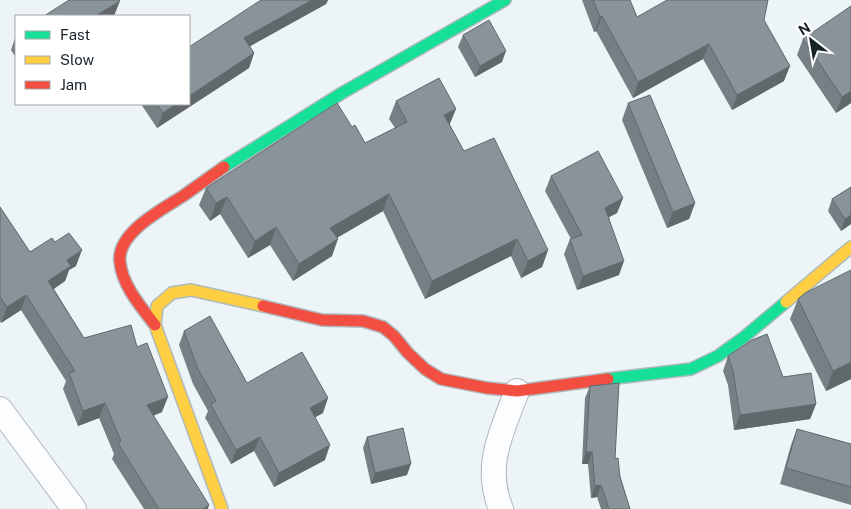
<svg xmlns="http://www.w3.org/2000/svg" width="851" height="509" viewBox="0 0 851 509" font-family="'Public Sans',sans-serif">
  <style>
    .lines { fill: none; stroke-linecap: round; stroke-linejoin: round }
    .street-casing { stroke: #afb8bc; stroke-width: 26 }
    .fast-casing { stroke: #afb8bc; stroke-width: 14 }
    .slow-casing { stroke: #afb8bc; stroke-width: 14 }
    .jam-casing { stroke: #afb8bc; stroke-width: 14 }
    .street { stroke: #fcfdfe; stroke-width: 24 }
    .fast { stroke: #16e098; stroke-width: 11 }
    .slow { stroke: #ffcf43; stroke-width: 11 }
    .jam { stroke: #f24e42; stroke-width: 11 }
    .wall { fill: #767f84 }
    .shaded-wall { fill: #60686c }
    .building { fill: #89949a; stroke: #60686c }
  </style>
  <rect width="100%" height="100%" fill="#edf4f7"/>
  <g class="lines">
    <!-- street casing -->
    <g class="street-casing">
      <path id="street" d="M 0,409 L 74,509
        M 501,509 C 483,466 502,431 517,391"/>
    </g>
    <!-- fast casing -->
    <g class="fast-casing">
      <path id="fast" d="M 224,167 L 342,93 L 505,0
        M 608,379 L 691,369 L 718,356 L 743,338 L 786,302"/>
    </g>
    <!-- slow casing -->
    <g class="slow-casing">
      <path id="slow" d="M 786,302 L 851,247
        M 222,509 L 155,325 L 157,306 L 172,293 L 191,290 L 263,306"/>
    </g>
    <!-- jam casing -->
    <g class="jam-casing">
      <path id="jam" d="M 263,306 L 322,320 L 363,321 L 383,327 L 394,336 L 408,353 L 425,369 L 441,379 L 487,388 L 517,391 L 608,379
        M 155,325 C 141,307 122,285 120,262 C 116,233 163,209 183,196 C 197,186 210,177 224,167"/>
    </g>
    <!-- street -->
    <use href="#street" class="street"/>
    <!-- fast -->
    <use href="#fast" class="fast"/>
    <!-- slow -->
    <use href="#slow" class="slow"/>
    <!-- jam -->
    <use href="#jam" class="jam"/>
  </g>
  <!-- wall -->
  <path class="wall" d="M 261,0 L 328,0 L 326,4 L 250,46 L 254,53 L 249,68 L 157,128 L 141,104 L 189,104 Z
    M 582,0 L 630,0 L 637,17 L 764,20 L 784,81 L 732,110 L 703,59 L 633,98 L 596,31 L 594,32 Z
    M 851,6 L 851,103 L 836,113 L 797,55 L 803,39 Z
    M 16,35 L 16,58 L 11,50 Z
    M 463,35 L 502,62 L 475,77 L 458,47 Z
    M 396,101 L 450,125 L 464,151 L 548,250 L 542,267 L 521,278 L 511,256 L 425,299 L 383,211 L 337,238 L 332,256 L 293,281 L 270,245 L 248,258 L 220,214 L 210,221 L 199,205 L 206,188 L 352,127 L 365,143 L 395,128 L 389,119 Z
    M 628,103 L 695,203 L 689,219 L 667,228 L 622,120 Z
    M 551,176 L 623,198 L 617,213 L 609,217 L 619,275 L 577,290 L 564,254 L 570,239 L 571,239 L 545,191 Z
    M 851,187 L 851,224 L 841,231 L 828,211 L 832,199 Z
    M 0,207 L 30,252 L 55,242 L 76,266 L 69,270 L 65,281 L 54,289 L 84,338 L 137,347 L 162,412 L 153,416 L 208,509 L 144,509 L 112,459 L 114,454 L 99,418 L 78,426 L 63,389 L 66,381 L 21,310 L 1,323 L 0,321 Z
    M 798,299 L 851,379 L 826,391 L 790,319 Z
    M 184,331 L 247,383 L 323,413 L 315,417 L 325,460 L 274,487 L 254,451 L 231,464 L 207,421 L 205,418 L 208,411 L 193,384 L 179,345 Z
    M 728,356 L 783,377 L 816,404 L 810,419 L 734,430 L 728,385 L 723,371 Z
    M 590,386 L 615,459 L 630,509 L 601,509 L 597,497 L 591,498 L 588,464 L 582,464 L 585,398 Z
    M 797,429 L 851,444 L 851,505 L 780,484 L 791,445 Z
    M 367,437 L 407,475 L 371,484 L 363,448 Z"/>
  <!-- shaded-wall -->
  <path class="shaded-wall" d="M 312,0 L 328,0 L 326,4 L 238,53 L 244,38 Z
    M 120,1 L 114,16 L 95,16 Z
    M 602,16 L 596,31 L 594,32 L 600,17 Z
    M 709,44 L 703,59 L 633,98 L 638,82 Z
    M 506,51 L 502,62 L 475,77 L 480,66 Z
    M 254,53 L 249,68 L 157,128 L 163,113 L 176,104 L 189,104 L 189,96 Z
    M 790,66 L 784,81 L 732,110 L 737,95 Z
    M 851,91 L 851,103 L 836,113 L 842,97 Z
    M 456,109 L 449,126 L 444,115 Z
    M 389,194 L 383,211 L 324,245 L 330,228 Z
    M 227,197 L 220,214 L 210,221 L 216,203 Z
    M 623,198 L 617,213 L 600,222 L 605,208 Z
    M 695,203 L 689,219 L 667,228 L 673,212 Z
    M 851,215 L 851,224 L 841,231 L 845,219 Z
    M 276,227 L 270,245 L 248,258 L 255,241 Z
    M 338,239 L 332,256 L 293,281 L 299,264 Z
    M 517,239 L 511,256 L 425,299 L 432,281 Z
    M 82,250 L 76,266 L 69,270 L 65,281 L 43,296 L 48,281 L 67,260 Z
    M 548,250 L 542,267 L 521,278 L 528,261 Z
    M 624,261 L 619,275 L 577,290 L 583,276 Z
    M 26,295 L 21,310 L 1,323 L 7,307 Z
    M 851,362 L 851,379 L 826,391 L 833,371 Z
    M 168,397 L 162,412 L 141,420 L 147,405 Z
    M 328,398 L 323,413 L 305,423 L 310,408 Z
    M 105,403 L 99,418 L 78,426 L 83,411 Z
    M 816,404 L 810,419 L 734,430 L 740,415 Z
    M 260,437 L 254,451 L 231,464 L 236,450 Z
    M 330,445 L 325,460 L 274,487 L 279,473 Z
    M 586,452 L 592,452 L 588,464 L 582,464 Z
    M 411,464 L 407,475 L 371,484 L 375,473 Z
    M 601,485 L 597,497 L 591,498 L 595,486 Z
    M 209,505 L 208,509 L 203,509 Z"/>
  <!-- building -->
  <path class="building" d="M 69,0 L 119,0 L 120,1 L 95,16 L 44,16 Z
    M 261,0 L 312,0 L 244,38 L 254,53 L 189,96 L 189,47 Z
    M 593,0 L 630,0 L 637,17 L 667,0 L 768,0 L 764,20 L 790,66 L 737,95 L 709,44 L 638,82 L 602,16 L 600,17 Z
    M 851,6 L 851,91 L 842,97 L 803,39 Z
    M 489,20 L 506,51 L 480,66 L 463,35 Z
    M 439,78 L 456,109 L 444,115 L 464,151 L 494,138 L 548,250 L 528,261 L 517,239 L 432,281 L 389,194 L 330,228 L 338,239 L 299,264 L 276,227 L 255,241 L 227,197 L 216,203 L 206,188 L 337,103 L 352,127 L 355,125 L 365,143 L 407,122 L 396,101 Z
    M 650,95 L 695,203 L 673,212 L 628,103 Z
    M 157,104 L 176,104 L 163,113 Z
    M 598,151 L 623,198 L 605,208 L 624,261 L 583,276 L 570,239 L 582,235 L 551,176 Z
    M 851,187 L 851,215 L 845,219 L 832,199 Z
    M 0,207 L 30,252 L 52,238 L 55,242 L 69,233 L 82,250 L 67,260 L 71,266 L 48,281 L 84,338 L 131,325 L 137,347 L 147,343 L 168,397 L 147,405 L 209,505 L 203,509 L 159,509 L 118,443 L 121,441 L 105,403 L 83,411 L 69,373 L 75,371 L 26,295 L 7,307 L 0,297 Z
    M 851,270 L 851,362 L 833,371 L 798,299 L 805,293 Z
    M 210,316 L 247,383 L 302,352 L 328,398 L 310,408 L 330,445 L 279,473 L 260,437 L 236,450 L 212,407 L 211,404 L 216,401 L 198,369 L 184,331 Z
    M 767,334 L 783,377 L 811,373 L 816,404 L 740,415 L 733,371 L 728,356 L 752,340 Z
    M 619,383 L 615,459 L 618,458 L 620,477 L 630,509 L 609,509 L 601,485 L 595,486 L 592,452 L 586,452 L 590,386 Z
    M 403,428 L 411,464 L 375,473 L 367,437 Z
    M 797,429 L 851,444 L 851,487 L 786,468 Z"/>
  <!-- legend -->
  <rect x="15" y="15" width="175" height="90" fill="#ffffff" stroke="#a3a7a9"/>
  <rect x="25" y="31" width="25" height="8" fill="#16e098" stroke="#a3a7a9"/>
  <text x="60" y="40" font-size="15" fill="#182329">Fast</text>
  <rect x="25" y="56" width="25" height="8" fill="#ffcf43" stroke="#a3a7a9"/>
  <text x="60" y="65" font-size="15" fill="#182329">Slow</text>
  <rect x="25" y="81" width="25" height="8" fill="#f24e42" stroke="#a3a7a9"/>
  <text x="60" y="90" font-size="15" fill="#182329">Jam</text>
  <!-- north arrow -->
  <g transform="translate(811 40) rotate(329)" stroke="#ffffff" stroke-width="4" paint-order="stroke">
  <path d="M0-4L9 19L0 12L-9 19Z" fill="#182329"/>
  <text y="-8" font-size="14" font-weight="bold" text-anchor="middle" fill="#182329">N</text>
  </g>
</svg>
